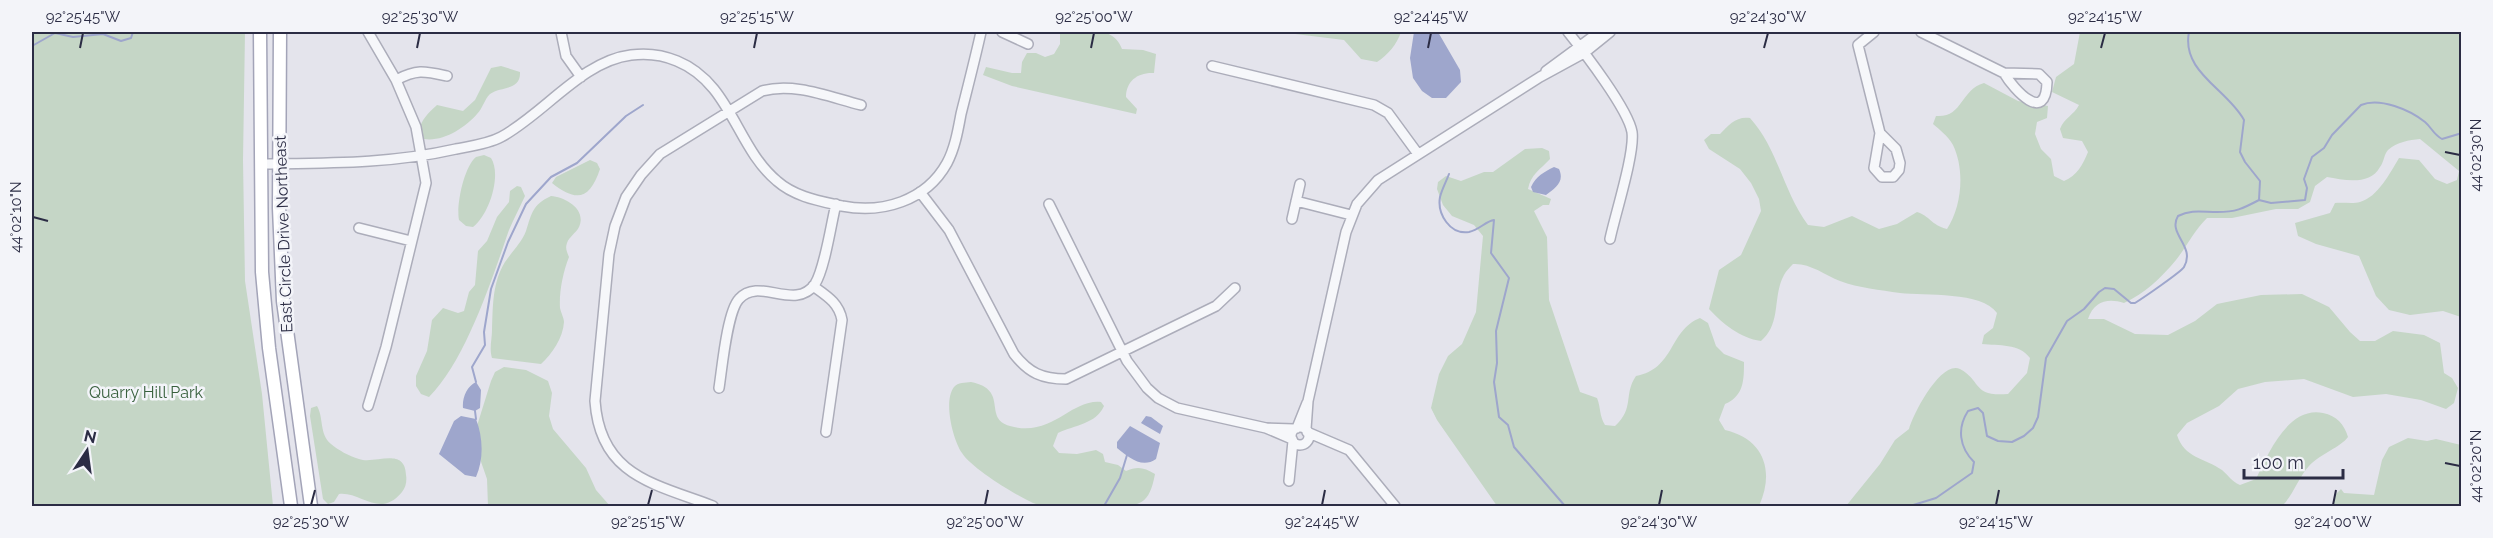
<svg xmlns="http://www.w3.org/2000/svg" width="2493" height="538" viewBox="0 0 2493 538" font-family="Raleway,sans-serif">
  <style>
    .green { fill: #c5d6c6 }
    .water { fill: #9ea6cc }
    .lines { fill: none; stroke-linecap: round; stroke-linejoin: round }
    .stream { stroke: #9ea6cc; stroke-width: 2 }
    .minor-casing { stroke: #acadba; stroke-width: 12 }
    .major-casing { stroke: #a3a4b8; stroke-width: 15 }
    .minor { stroke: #f6f7fa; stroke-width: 9 }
    .major { stroke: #fff; stroke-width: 12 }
    .ticks { fill: none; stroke: #2b2c44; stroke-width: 2 }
    .labels { text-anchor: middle; stroke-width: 5; stroke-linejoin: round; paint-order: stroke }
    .street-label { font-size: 16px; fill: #2b2c44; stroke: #f3f4f9 }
    .park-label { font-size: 16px; fill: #38603d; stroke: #f3f4f9 }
    .neatline { fill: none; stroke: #2b2c44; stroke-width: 2 }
    .ticks-label { font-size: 15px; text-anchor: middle; fill: #2b2c44 }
  </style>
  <rect width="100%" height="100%" fill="#e4e4ec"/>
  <!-- green -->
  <path class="green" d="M 32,32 L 245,32 L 243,160 L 245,281 L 262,394 L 273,506 L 32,506 Z
    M 1060,32 C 1082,31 1113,24 1122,49 L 1143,50 L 1156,54 L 1154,73 C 1138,72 1126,81 1126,97 L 1137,109 L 1136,114 L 1012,86 L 983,75 L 986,67 L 1012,73 L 1021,73 L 1022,62 L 1027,53 L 1036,53 L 1045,57 L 1054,54 L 1060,44 Z
    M 1279,32 L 1401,32 C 1397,44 1388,55 1377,62 L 1361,59 L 1344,40 Z
    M 2080,32 L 2461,32 L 2461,317 L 2443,311 L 2410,315 L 2389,310 L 2376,296 L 2359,256 L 2316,244 L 2298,236 L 2295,223 L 2330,213 L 2335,203 C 2343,202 2353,204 2360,202 C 2378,197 2390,173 2399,158 L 2419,160 L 2435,179 L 2447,184 L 2457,180 L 2459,171 L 2420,139 C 2409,140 2397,142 2388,150 C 2384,154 2384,162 2380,167 C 2370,186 2344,180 2327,177 L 2315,186 L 2310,202 L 2298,209 L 2276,209 L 2232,218 L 2207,218 C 2194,231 2187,246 2176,260 C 2161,278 2144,294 2124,303 C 2108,298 2094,301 2088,319 L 2104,319 L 2135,334 L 2168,335 L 2195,321 L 2217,304 L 2261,295 L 2302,294 L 2329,307 L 2350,332 L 2360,341 L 2375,341 L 2393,331 L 2424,335 L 2440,343 L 2444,373 L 2452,378 L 2458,388 L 2454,403 L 2446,409 L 2421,400 L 2386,394 L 2353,397 L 2304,379 L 2265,382 L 2238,389 L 2219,406 L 2187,423 L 2177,435 C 2184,458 2205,458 2222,470 C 2229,476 2231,481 2240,485 L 2256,479 C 2268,454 2288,406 2323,413 C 2337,416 2344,424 2348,437 C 2341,447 2320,454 2309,466 C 2298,478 2294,494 2282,506 L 1846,506 L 1880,464 L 1895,440 L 1909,429 C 1913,414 1941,360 1960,369 C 1982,381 1972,397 2008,394 L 2027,373 L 2030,358 C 2019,343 1999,346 1982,344 L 1984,335 L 1993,328 L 1997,313 C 1982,291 1925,296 1900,293 C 1880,290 1859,288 1840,281 C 1825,275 1810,263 1793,264 C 1790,267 1786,271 1784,275 C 1772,297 1782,323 1761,341 C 1740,338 1723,324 1709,309 L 1719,270 L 1741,255 L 1761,211 L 1759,199 L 1751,183 L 1740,169 L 1709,149 L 1704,140 L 1711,134 L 1720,134 C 1729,125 1736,116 1750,118 C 1778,149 1783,191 1808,225 L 1824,227 L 1852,216 L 1879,229 L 1897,224 L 1917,212 C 1930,216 1931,225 1947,229 C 1962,206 1965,170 1953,145 C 1948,136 1940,130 1933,124 L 1936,116 C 1963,118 1960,90 1984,83 L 2018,101 L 2048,106 L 2047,118 L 2037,122 L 2035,134 L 2041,149 L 2051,159 L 2054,176 L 2064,181 C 2077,176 2083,164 2088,152 L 2082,141 L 2063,138 L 2060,129 C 2064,118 2074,115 2079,105 L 2052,92 L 2056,77 L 2074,64 Z
    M 501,66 L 520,72 C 521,91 501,86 490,94 C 484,100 483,108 477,114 C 465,128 443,142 424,139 L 419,130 C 422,119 428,113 437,105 L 463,111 L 475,100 L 491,68 Z
    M 1542,148 L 1549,151 L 1550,159 C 1540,170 1531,174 1528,189 L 1551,199 L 1549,205 L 1543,205 L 1534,211 L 1547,237 L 1549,300 L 1580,392 L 1597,398 C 1601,408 1599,415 1605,425 L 1615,426 C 1635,408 1623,395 1636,376 C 1675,369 1669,330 1700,318 L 1708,323 L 1716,346 L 1724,354 L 1744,362 C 1744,380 1744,396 1725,404 L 1719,420 L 1725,430 C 1764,439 1775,471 1759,506 L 1497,506 L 1437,420 L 1431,408 L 1439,374 L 1448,356 L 1462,344 L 1476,312 L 1483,236 L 1474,225 L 1452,216 L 1443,205 L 1437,189 L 1438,182 L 1446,176 L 1461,181 L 1484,172 L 1493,172 L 1525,149 Z
    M 484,155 L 491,158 C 502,175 489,215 473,227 L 466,226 L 459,220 C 456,205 464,167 476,157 Z
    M 590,160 L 597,163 L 600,169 C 590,199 577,203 552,183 L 556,177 Z
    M 517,186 L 521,187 L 525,196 C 520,207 514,218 509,230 C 492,279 466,360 429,397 L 421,394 L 416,386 L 416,376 L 427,351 L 432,320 L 443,308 L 458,313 L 464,311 L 469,292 L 475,285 L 478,251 L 487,241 L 497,217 L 509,202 L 510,191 Z
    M 551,196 C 565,197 587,209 579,227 C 576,233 569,237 567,243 C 565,248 567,252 569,257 C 563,272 559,292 560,308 C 561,313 564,318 564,322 C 563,338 552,354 541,364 L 492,358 C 489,348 492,340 492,330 C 493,307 492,283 505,262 C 511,253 522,242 526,231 C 532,213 532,205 551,196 Z
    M 504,367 L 526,370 L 548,381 L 552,393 L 549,416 L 553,429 L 586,468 L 596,490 L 610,506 L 488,506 L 487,479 L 479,456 L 476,429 L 491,381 L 495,372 Z
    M 971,382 C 1010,390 982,418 1010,426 C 1053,438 1070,399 1101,402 L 1104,406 C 1096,424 1075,425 1058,433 L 1053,446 L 1059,453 L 1077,454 L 1096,450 L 1103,454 L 1105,462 L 1118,465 L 1126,471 C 1137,466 1144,467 1155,474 C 1149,508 1137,506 1107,506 C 1084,506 1055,511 1033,503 C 1017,496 971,468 962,453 C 953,440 943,401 954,387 C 958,382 965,383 971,382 Z
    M 317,406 C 324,418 319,434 331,444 C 338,450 349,456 359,459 C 374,465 405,446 406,475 C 407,481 406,487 402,492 C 397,498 391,503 383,504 C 368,505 354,492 339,494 L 334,502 L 328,504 L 323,499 L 310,416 L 311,408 Z
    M 2408,438 L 2427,441 L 2436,439 L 2461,445 L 2461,506 L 2333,506 L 2335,495 L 2341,489 L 2344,493 L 2374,495 L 2382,460 L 2389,447 Z"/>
  <!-- water -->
  <path class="water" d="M 1414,32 L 1438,32 L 1460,70 L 1461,82 L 1446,98 L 1432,98 L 1422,91 L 1413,78 L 1410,58 Z
    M 1554,167 L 1559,169 C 1565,182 1555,188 1546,195 L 1533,192 L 1531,187 C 1536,176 1544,172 1554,167 Z
    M 476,382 L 481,390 L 480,408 L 475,411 L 463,408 C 462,398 467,386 476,382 Z
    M 461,416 L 476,419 C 483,437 484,459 476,477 L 465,475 L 439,454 L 454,421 Z
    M 1146,416 L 1151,417 L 1163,426 L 1160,434 L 1141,423 Z
    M 1130,426 L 1160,443 L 1156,459 C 1142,469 1128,457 1117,448 L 1117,442 Z"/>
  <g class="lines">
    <!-- stream -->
    <path class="stream" d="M 2189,32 C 2181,72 2227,89 2244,120 L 2240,152 L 2245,162 L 2260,181 L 2259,200
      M 32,46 L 55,33 L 73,37 L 103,34 L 121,41 L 131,38 L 133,32
      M 1449,174 C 1446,182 1442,189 1440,197 C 1437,214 1450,235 1469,232 C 1479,230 1486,221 1494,220 L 1491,253 L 1509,278 L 1496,331 L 1497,363 L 1494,382 L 1499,417 L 1508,425 L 1514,447 L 1565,506
      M 476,382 L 472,367 L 485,345 L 484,332 L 491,289 L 508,242 L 526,204 L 551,177 L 577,163 L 626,116 L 643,105
      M 475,411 L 476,419
      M 1104,506 L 1120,478 L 1127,455
      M 1910,506 L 1936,498 L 1972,473 L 1974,462 C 1959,447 1957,428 1968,411 L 1978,408 L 1983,413 L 1987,436 L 1998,441 L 2012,442 L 2024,436 L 2033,428 L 2038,417 L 2046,358 L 2067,321 L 2084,309 L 2099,292 L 2105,288 L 2114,289 L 2131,303 L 2135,303 C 2143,298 2181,272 2184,267 C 2196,246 2167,234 2178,216 C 2191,209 2203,212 2217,212 C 2236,212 2242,209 2259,200 L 2271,203 L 2305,200 L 2307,188 L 2304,179 L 2312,157 L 2324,148 L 2332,135 L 2361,105 C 2380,97 2410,110 2425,122 C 2432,128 2433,134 2442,139 L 2462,133"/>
    <!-- minor casing -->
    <g class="minor-casing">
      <path id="minor" d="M 368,32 L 396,80 L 416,127 L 426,183 L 386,347 L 368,406
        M 561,32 L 566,56 L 581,77
        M 1002,32 L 1028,44
        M 1568,32 C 1584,52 1628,109 1632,132 C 1635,153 1615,215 1610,239
        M 1874,32 L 1858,45 L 1880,133 L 1874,168 L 1882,177 L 1893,177 L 1899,170 L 1900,163 L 1896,149 L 1880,133
        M 1921,32 L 2004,73 L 2039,74 L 2047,82 C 2046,125 2014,90 2004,73
        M 1212,66 L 1374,105 L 1388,113 L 1418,154
        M 1546,71 L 1599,32
        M 396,80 C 417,69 424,71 447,76
        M 261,164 C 328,163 390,164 456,149 C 471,146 488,144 501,137 C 544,114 582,61 631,55 C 646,53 663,55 677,61 C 731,83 736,147 777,181 C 795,197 820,201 842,206 C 882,214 926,201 947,163 C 955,148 958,130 961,114 C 968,86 975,59 981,32
        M 920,192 L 949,230 L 1014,354 C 1029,373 1042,379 1066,379 L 1216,306 L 1235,288
        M 1296,201 L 1351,215
        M 1049,204 L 1127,361 L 1147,388 L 1158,398 L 1177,408 L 1266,428 L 1292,439
        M 1292,219 L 1300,184
        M 359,228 L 411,241
        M 813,286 C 827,296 839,303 842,320 L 826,432
        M 719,388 C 722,369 727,312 739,299 C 759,276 795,312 815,284 C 825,268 831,224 836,204
        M1291 436a9 9 0 1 1 18 0a9 9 0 1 1-18 0Z
        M 1266,428 L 1294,429
        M 1297,428 L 1307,403
        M 1306,429 L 1308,401 L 1346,232 L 1357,204 L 1378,180 L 1540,77 L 1584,53 L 1610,32
        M 1307,432 L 1349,450 L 1395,506
        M 1289,481 L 1293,441
        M 713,506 C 655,484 600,476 595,401 L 609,254 L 615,226 L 626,197 L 641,175 L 660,154 L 762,91 C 794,82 829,97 861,105"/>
    </g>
    <!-- major casing -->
    <g class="major-casing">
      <path id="major" d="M 260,32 L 262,272 L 269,348 L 291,506
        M 280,32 L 279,208 L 283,301 L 311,506"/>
    </g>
    <!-- minor -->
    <use href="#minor" class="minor"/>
    <!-- major -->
    <use href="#major" class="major"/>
  </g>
  <!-- ticks -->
  <path class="ticks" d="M 80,48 L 83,33M 417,48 L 420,33M 754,48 L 757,33M 1091,48 L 1094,33M 1428,48 L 1431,33M 1764,48 L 1768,33M 2101,48 L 2105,33M 2445,152 L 2460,155M 33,217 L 48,221M 2445,463 L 2460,466M 311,505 L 315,490M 648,505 L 652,490M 985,505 L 988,490M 1322,505 L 1325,490M 1659,505 L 1662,490M 1996,505 L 1999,490M 2333,505 L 2336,490"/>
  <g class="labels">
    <!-- street labels -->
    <g class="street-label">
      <text transform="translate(283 234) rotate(-92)" y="6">East Circle Drive Northeast</text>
    </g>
    <!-- park labels -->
    <g class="park-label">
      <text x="146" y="398">Quarry Hill Park</text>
    </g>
  </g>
  <!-- border -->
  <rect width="2493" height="538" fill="none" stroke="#f3f4f9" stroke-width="66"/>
  <!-- north arrow -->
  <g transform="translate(87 451) rotate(13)" stroke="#f3f4f9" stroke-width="4.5" paint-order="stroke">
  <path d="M0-4.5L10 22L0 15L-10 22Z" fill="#2b2c44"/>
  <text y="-9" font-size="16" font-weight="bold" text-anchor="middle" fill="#2b2c44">N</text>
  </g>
  <!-- scale -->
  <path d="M2244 469v9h99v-9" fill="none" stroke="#2b2c44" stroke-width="3"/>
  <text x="2253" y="469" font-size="18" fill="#2b2c44" stroke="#f3f4f9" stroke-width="4.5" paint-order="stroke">100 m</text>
  <rect x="33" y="33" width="2427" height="472" class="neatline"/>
  <g class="ticks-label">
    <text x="83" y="22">92°25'45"W</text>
    <text x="420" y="22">92°25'30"W</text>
    <text x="757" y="22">92°25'15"W</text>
    <text x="1094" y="22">92°25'00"W</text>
    <text x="1431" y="22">92°24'45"W</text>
    <text x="1768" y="22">92°24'30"W</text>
    <text x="2105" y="22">92°24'15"W</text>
    <text transform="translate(2476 155) rotate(-90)" y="5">44°02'30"N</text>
    <text transform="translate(16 217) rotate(-90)" y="5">44°02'10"N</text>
    <text transform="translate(2476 466) rotate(-90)" y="5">44°02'20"N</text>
    <text x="311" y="527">92°25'30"W</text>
    <text x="648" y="527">92°25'15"W</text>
    <text x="985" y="527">92°25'00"W</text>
    <text x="1322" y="527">92°24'45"W</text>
    <text x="1659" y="527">92°24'30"W</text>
    <text x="1996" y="527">92°24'15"W</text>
    <text x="2333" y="527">92°24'00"W</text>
  </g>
</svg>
